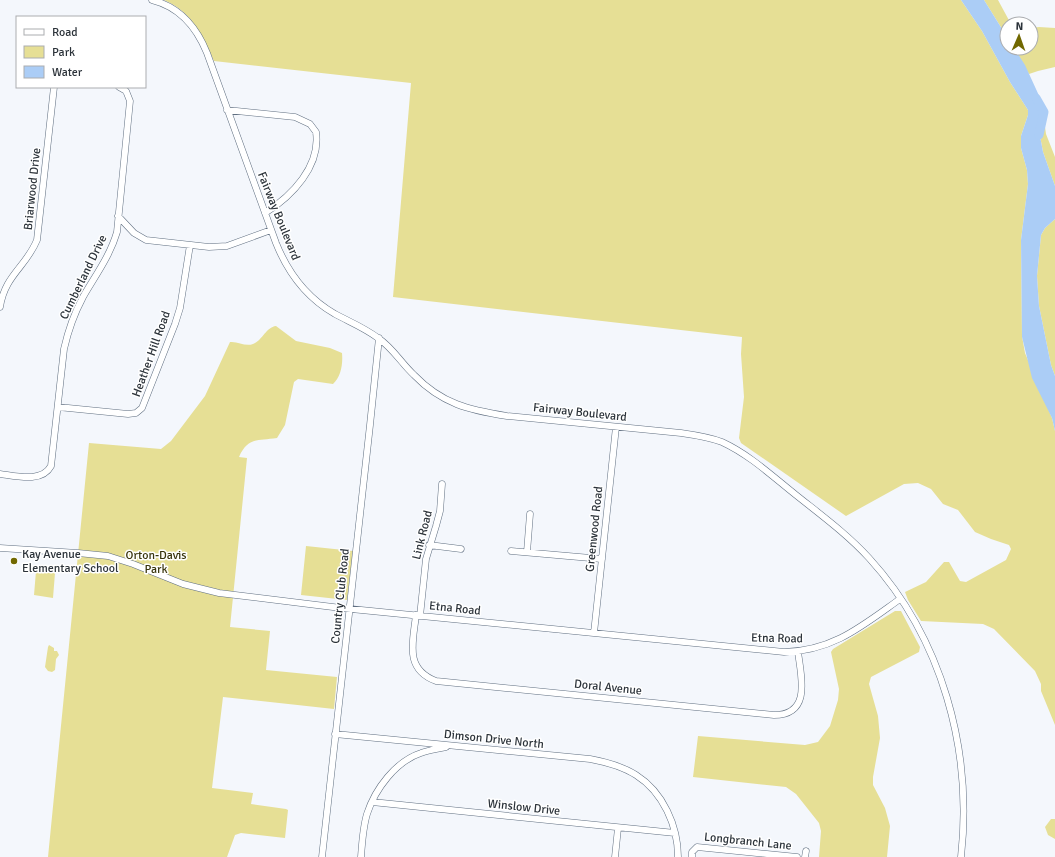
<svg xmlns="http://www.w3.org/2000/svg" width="1055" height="857" viewBox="0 0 1055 857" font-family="Signika,sans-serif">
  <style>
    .green { fill: #e6df95 }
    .water { fill: #abcdf6 }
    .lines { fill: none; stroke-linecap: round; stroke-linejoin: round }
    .river { stroke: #abcdf6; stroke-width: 9 }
    .minor-casing { stroke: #606f81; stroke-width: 7 }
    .minor { stroke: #fff; stroke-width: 6 }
    .poi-dot { fill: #716800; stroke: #fff; stroke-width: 1.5 }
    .labels { text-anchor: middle; stroke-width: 3; stroke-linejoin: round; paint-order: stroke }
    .street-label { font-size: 12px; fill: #2c333a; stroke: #fff }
    .poi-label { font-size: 12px; fill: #2c333a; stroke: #fff; text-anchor: start }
    .park-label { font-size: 12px; fill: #38340c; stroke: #fff }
  </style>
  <rect width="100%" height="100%" fill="#f4f7fc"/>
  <!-- green -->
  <path class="green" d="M 164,0 L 961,0 L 982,31 L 1010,82 L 1028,110 L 1028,115 L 1021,136 L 1021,148 L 1027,170 L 1028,184 L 1021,240 L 1022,336 L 1025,353 L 1052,418 L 1055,431 L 1055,725 L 1041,691 L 1041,684 L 1035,671 L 994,629 L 983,624 L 921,621 L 908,600 L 905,592 L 926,582 L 944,562 L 949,562 L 960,581 L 966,582 L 1006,560 L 1011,549 L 1009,545 L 991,539 L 975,532 L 958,510 L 943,504 L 931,489 L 918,483 L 904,484 L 846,516 L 741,443 L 739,438 L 744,397 L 741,354 L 742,337 L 393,297 L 411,83 L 214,61 C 202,35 192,12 164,0 Z
    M 984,0 L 998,0 L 1011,24 L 1007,24 L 1007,37 Z
    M 1039,27 L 1055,28 L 1055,67 L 1038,71 L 1029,74 L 1014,48 L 1031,48 L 1031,28 Z
    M 1043,113 L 1046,134 L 1055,157 L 1055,186 L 1043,152 L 1040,136 Z
    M 1055,219 L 1055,376 L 1051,365 L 1039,306 L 1037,276 L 1041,235 L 1045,228 Z
    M 276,326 L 296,341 L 330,348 L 342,353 C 343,364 341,377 333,384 L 298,379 L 294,382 L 285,425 L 277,438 C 257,441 248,437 239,457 L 247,458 L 230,627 L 270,631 L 266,670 L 337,677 L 334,709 L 223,697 L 212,788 L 253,793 L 251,804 L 286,809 L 288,810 L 285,838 L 241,833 L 235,835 L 227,857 L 48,857 L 89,443 L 161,449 L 171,441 L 205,396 L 230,342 C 238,341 245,347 253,344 C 262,341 266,327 276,326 Z
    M 306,546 L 353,551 L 347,600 L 301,595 Z
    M 36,571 L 55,573 L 53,598 L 34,595 Z
    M 895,611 L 901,611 L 920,647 L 919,652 L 871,677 L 869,684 L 878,716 L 880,738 L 873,777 L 873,785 L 885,808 L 890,826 L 887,857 L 819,857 L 821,831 L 819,823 L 796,794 L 786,787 L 693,777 L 698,736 L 805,745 L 818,742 L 830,726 L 838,700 L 839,689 L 831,652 L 833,649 Z
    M 49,645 L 54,648 L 54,651 L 57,651 L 59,655 L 56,659 L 55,670 L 52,672 L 48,671 L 45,667 L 48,647 Z
    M 1051,819 L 1055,819 L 1055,839 L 1048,835 L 1045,827 Z"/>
  <!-- water -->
  <path class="water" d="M 961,0 L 984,0 L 1007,37 L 1007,48 L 1014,48 L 1025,65 L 1041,100 L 1043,113 L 1040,136 L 1043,152 L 1055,186 L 1055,219 L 1045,228 L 1041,235 L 1037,276 L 1039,306 L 1051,365 L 1055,376 L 1055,431 L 1052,418 L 1032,378 L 1022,337 L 1021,240 L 1028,184 L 1027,170 L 1021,148 L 1021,136 L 1028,115 L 1028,110 L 1010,82 L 982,31 Z"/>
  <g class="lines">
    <!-- river -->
    <path class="river" d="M 1036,98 L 1044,112 L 1039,135"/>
    <!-- minor casing -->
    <g class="minor-casing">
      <path id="minor" d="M 152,0 C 180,7 197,28 207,53 L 276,243 C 288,273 307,298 335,314 C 350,322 365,328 378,338 C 393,348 401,363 414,375 C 442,404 469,410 507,416 L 681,433 C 695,435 709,437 722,442 C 750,455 772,476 796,495 C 821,515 847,534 869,558 C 942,638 973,750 961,857
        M 227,110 L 295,117 L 310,124 L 316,132 C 321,166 292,196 265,213
        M 118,216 L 134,233 L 146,240 L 209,247 L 227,246 L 271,230
        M 0,307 C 5,275 26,267 37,240 L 54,87
        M 58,407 L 128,414 L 136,413 L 142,408 L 175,324 L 180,308 L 190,245
        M 0,474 C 16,476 42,483 51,466 L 64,349 C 68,331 74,314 83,297 C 95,276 110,256 117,232 L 130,101 L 126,91 L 119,87
        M 429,545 L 461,549
        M 0,548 L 78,553 L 108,556 L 133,564 L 183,584 L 219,593 L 341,608 L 784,652 C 833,651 862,626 900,599
        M 511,551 L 602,559
        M 527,552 L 530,514
        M 416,615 C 413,642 404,669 436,681 L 774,715 C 812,715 801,676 798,652
        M 420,616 L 426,559 L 436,526 L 440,511 L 442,484
        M 594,633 L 616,427
        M 335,734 L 590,759 C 606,762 622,766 636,775 C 663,792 678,826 678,857
        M 372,802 L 675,833
        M 322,857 L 370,425 L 379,338
        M 361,857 C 362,843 363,827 367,814 C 375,789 396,761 421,753 C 429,750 438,749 446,747
        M 615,857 L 618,828
        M 692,857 L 692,852 L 697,847 L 797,857
        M 805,857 L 806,851"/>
    </g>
    <!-- minor -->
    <use href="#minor" class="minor"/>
  </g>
  <!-- markers -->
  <circle class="poi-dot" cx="14" cy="561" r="4"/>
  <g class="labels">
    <!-- street labels -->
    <g class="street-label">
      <text transform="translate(32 189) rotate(-84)" y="4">Briarwood Drive</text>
      <text transform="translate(279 216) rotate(68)" y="4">Fairway Boulevard</text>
      <text transform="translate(83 277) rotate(-64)" y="4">Cumberland Drive</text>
      <text transform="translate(151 354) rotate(-70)" y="4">Heather Hill Road</text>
      <text transform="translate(580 412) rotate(6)" y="4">Fairway Boulevard</text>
      <text transform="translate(594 529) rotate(-84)" y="4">Greenwood Road</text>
      <text transform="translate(422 535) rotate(-76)" y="4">Link Road</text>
      <text transform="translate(340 596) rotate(-84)" y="4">Country Club Road</text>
      <text transform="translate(455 608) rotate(6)" y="4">Etna Road</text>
      <text transform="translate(777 638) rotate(1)" y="4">Etna Road</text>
      <text transform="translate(608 687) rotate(6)" y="4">Doral Avenue</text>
      <text transform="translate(494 739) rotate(6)" y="4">Dimson Drive North</text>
      <text transform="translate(524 807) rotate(6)" y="4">Winslow Drive</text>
      <text transform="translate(748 841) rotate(6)" y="4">Longbranch Lane</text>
    </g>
    <!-- poi labels -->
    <g class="poi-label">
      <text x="22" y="558">Kay Avenue<tspan x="22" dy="14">Elementary School</tspan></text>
    </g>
    <!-- park labels -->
    <g class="park-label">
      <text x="156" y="559">Orton-Davis<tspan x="156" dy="14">Park</tspan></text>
    </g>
  </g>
  <!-- legend -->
  <rect x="16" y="16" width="130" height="72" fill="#ffffff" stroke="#abadb0"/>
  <rect x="24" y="29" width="20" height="6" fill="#ffffff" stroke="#abadb0"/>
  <text x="52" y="36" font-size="12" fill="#2c333a">Road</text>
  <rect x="24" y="46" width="20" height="12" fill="#e6df95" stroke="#abadb0"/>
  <text x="52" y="56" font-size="12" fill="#2c333a">Park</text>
  <rect x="24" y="66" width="20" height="12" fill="#abcdf6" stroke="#abadb0"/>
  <text x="52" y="76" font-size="12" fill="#2c333a">Water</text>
  <!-- north arrow -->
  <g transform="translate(1019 36) rotate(2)"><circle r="19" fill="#ffffff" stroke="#abadb0"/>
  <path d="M0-3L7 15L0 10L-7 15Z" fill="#716800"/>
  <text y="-6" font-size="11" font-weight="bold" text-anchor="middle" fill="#2c333a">N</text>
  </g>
</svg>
